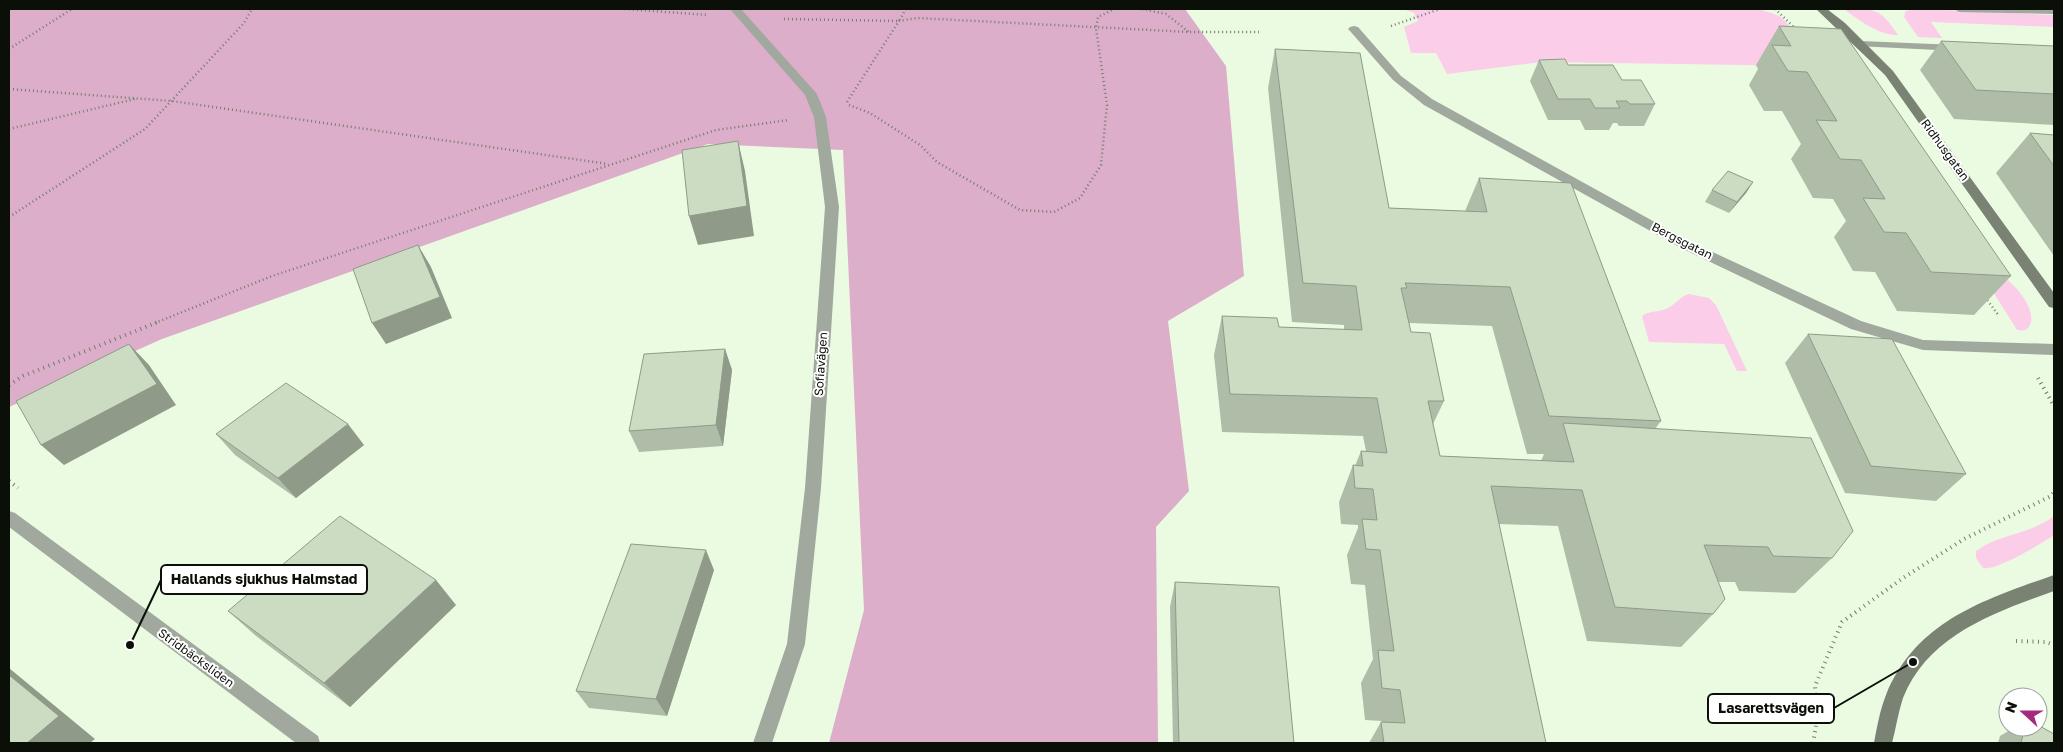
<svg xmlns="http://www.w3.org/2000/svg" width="2063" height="752" viewBox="0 0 2063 752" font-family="'Golos Text',sans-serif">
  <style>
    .green { fill: #fbcde8 }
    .forest { fill: #dcaec9 }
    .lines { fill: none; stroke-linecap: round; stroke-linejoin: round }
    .path-far1 { stroke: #737d6d; stroke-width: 2.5; stroke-dasharray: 1 3; stroke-linecap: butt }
    .path { stroke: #737d6d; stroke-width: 4; stroke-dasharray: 1 4.5; stroke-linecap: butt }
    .lane { fill: #a1a89d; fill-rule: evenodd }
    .street { fill: #a1a89d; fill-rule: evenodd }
    .secondary { fill: #798273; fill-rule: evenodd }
    .wall { fill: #afbda8; fill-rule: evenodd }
    .shaded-wall { fill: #8f9a88 }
    .building { fill: #ccdcc3; stroke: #8f9a88 }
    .labels { text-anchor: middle; stroke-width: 4; stroke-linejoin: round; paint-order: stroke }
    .street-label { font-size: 12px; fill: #0a0f07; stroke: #fff }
    .leader { fill: none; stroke: #0a0f07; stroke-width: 2 }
    .callout-dot { fill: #0a0f07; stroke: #fff; stroke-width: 2 }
    .callout { fill: #fff; stroke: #0a0f07; stroke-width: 2 }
    .callout-label { font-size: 14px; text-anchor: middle; font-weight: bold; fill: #0a0f07 }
  </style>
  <rect width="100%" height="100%" fill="#ebfbe2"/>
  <!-- green -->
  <path class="green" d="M 1403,9 L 1761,9 L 1764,11 L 1772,13 L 1781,17 L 1812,50 L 1816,66 L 1542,62 L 1447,74 L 1436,53 L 1411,53 L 1404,27 L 1418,21 L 1414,13 Z
    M 1844,9 C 1874,9 1880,7 1898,35 C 1880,36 1857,19 1844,9 Z
    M 1924,9 L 2054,15 L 2054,27 L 1931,22 L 1942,38 L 1918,37 L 1904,17 L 1905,12 L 1909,10 Z
    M 1980,271 C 1987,273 1997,274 2003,277 C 2016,284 2037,311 2030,325 C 2027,331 2023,331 2017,330 Z
    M 1689,294 L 1709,298 L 1716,305 L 1747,371 L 1737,371 L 1724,344 L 1649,342 L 1642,316 C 1648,311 1658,312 1666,309 C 1675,305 1679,297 1689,294 Z
    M 2054,516 L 2054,535 C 2041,544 1996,571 1983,568 L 1976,558 L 1976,551 C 1999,534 2029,535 2054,516 Z"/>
  <!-- forest -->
  <path class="forest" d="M 9,9 L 1185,9 L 1226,66 L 1244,276 L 1168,321 L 1189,491 L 1156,527 L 1158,743 L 829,743 L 864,610 L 843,150 L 708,144 L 162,339 L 9,407 Z"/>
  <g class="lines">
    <!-- path-far1 -->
    <path class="path-far1" d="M 625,9 L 708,15
      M 1142,9 L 1166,14 L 1189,32
      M 1775,9 L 1796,29
      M 784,19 L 899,21 L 906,9
      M 1391,26 L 1440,9
      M 9,49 L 72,9
      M 9,89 L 172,101 L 608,164
      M 847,102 L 899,21 L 917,18 L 1190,32 L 1259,32
      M 849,105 L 870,113 L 920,145 L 937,162 L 1020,210 L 1054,212 L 1080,198 L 1101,165 L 1107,105 L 1096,28 L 1098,17 L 1114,9
      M 9,129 L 135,99
      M 9,217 L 145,129 L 244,23 L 252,9
      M 1985,297 L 1999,316
      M 155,323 L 272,276 L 716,130 L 789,120"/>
    <!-- path -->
    <path class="path" d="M 2038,378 L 2054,406
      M 9,385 L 23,376 L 158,322
      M 9,481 L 18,488
      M 2016,641 L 2046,642 L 2054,645
      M 1813,743 L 1817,721 L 1815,686 L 1842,622 L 1903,578 L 1964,539 L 2051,496 L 2054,492"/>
    <!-- lane -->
    <path class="lane" d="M 1954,9 L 2054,9 L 2054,14 L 1959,12 Z"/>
    <!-- street -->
    <path class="street" d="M 730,9 L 741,9 L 817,94 L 826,117 L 839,207 L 821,488 L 805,644 L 772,743 L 753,743 L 787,644 L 805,488 L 825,207 L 814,117 L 805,95 Z
      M 1354,26 L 1358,27 L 1401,76 L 1432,99 L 1691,242 L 1861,321 L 1923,340 L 2054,344 L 2054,355 L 1923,350 L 1851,329 L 1681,248 L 1424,105 L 1393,80 L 1350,31 L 1348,29 L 1350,27 Z
      M 1861,41 L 1957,45 L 1963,48 L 1957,51 L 1857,46 L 1855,44 Z
      M 9,511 L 15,513 L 318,736 L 320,743 L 296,743 L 9,527 Z"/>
    <!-- secondary -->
    <path class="secondary" d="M 1816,9 L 1827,9 L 1845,23 L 1893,71 L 2054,293 L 2054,308 L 2049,307 L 1885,75 Z
      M 2054,575 L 2054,591 C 1995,612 1928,635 1903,698 C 1898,713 1896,728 1892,743 L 1874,743 C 1877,727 1880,710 1886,695 C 1916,621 1984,600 2054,575 Z"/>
  </g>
  <!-- wall -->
  <path class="wall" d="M 1779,26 L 2011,276 L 1974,315 L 1897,311 L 1875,272 L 1853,271 L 1834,237 L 1846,221 L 1833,199 L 1813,198 L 1791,159 L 1801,144 L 1782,111 L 1764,111 L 1749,85 L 1758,69 L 1756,65 Z
    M 1941,41 L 2054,46 L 2054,125 L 1954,119 L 1920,70 Z
    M 1275,49 L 1389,208 L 1465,211 L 1479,178 L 1661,421 L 1655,429 L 1832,558 L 1795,593 L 1739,591 L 1735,582 L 1718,582 L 1713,614 L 1681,647 L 1587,641 L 1558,526 L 1499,524 L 1546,743 L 1369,743 L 1381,722 L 1382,722 L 1382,721 L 1365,720 L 1361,683 L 1373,659 L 1365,585 L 1351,584 L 1347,555 L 1358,528 L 1358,525 L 1341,524 L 1339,502 L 1353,465 L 1355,466 L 1361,451 L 1366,451 L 1363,436 L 1222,432 L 1214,355 L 1222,316 L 1279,327 L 1344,330 L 1344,325 L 1292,322 L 1268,88 ZM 1409,323 L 1492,326 L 1527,454 L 1544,454 L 1541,461 L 1440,456 L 1433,424 L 1444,401 L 1411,332 Z
    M 1539,60 L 1622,80 L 1655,104 L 1644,126 L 1619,126 L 1617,123 L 1613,123 L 1609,130 L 1585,130 L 1580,120 L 1548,120 L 1530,81 Z
    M 2030,133 L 2054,135 L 2054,256 L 1996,173 Z
    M 1753,182 L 1746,193 L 1729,213 L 1705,202 L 1712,190 Z
    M 1808,334 L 1966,474 L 1936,501 L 1845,493 L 1785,363 Z
    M 725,349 L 732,370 L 723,446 L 639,452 L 629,431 Z
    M 216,434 L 364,445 L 296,498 L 235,455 Z
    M 714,570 L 667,716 L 589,708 L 576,691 Z
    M 1175,582 L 1294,743 L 1173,743 L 1170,607 Z
    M 456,605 L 350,707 L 256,636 L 228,611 Z
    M 2015,727 L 2038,727 L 2054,743 L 1998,743 L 2000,736 Z"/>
  <!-- shaded-wall -->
  <path class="shaded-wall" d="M 738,141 L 745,171 L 754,236 L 698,245 L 689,216 Z
    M 1753,182 L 1746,193 L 1729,213 L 1737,202 Z
    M 418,245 L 431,267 L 452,318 L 386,344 L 372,323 Z
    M 129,344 L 149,365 L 176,405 L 64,465 L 41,445 Z
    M 725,349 L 732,370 L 723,446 L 716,425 Z
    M 348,424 L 364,445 L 296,498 L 278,478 Z
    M 706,550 L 714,570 L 667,716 L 656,699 Z
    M 436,580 L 456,605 L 350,707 L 324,683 Z
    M 9,668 L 95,739 L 90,743 L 27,743 L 9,675 Z"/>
  <!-- building -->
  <path class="building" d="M 1779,26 L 1841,29 L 2011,276 L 1931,272 L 1906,233 L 1884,232 L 1863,198 L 1885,199 L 1861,160 L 1840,159 L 1816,120 L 1837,121 L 1807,72 L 1788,71 L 1772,45 L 1791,46 Z
    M 1941,41 L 2054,46 L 2054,94 L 1976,90 Z
    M 1275,49 L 1360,53 L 1389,208 L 1487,212 L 1479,178 L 1571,183 L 1661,421 L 1549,416 L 1510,287 L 1405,283 L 1407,288 L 1401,288 L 1411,332 L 1430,333 L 1444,401 L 1428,401 L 1440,456 L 1574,462 L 1563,423 L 1811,438 L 1853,531 L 1832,558 L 1773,556 L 1768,547 L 1704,545 L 1725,599 L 1713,614 L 1615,607 L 1582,490 L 1491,486 L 1546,743 L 1384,743 L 1381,722 L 1405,723 L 1400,690 L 1382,688 L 1378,650 L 1394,651 L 1380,550 L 1366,549 L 1362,519 L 1377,520 L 1373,489 L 1355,488 L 1353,465 L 1363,466 L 1361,451 L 1387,453 L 1377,398 L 1230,394 L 1222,316 L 1277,318 L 1279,327 L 1362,330 L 1356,286 L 1303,283 Z
    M 1565,59 L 1568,65 L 1613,65 L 1622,80 L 1641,80 L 1655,104 L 1630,104 L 1627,101 L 1616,101 L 1620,108 L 1595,108 L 1590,99 L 1558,99 L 1539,60 Z
    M 2030,133 L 2054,135 L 2054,166 Z
    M 738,141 L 747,206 L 689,216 L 682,150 Z
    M 1728,171 L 1753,182 L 1737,202 L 1712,190 Z
    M 418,245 L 440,297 L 372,323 L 353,269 Z
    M 1808,334 L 1892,339 L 1966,474 L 1871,466 Z
    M 129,344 L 157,384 L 41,445 L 16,401 Z
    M 725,349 L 716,425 L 629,431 L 644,354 Z
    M 286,383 L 348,424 L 278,478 L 216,434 Z
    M 340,516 L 436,580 L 324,683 L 228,611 Z
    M 631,544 L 706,550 L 656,699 L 576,691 Z
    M 1175,582 L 1279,587 L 1294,743 L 1179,743 Z
    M 9,675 L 59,716 L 27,743 L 9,743 Z
    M 2038,725 L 2054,734 L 2054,743 L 2021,743 L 2025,727 L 2038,727 Z"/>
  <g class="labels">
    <!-- street labels -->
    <g class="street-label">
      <text transform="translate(1945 150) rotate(54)" y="4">Ridhusgatan</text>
      <text transform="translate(1682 241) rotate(27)" y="4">Bergsgatan</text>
      <text transform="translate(821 364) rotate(-86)" y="4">Sofiavägen</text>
      <text transform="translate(196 658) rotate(36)" y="4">Stridbäcksliden</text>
    </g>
  </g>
  <!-- callouts -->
  <path class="leader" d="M130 645L161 580M1913 662L1834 708"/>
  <g class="callout-dot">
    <circle cx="130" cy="645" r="5"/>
    <circle cx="1913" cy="662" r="5"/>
  </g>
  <g class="callout">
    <rect x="161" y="565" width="206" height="29" rx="5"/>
    <rect x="1708" y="694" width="126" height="29" rx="5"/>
  </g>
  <g class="callout-label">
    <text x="264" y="584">Hallands sjukhus Halmstad</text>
    <text x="1771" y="713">Lasarettsvägen</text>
  </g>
  <!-- border -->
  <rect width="2063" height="752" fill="none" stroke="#0a0f07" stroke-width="20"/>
  <!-- north arrow -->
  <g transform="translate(2023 712) rotate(291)"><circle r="24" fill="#ffffff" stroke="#9d9f9c"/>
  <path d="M0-4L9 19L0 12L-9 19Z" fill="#a42a80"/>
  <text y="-8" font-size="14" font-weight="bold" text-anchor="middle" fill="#0a0f07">N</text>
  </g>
</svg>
